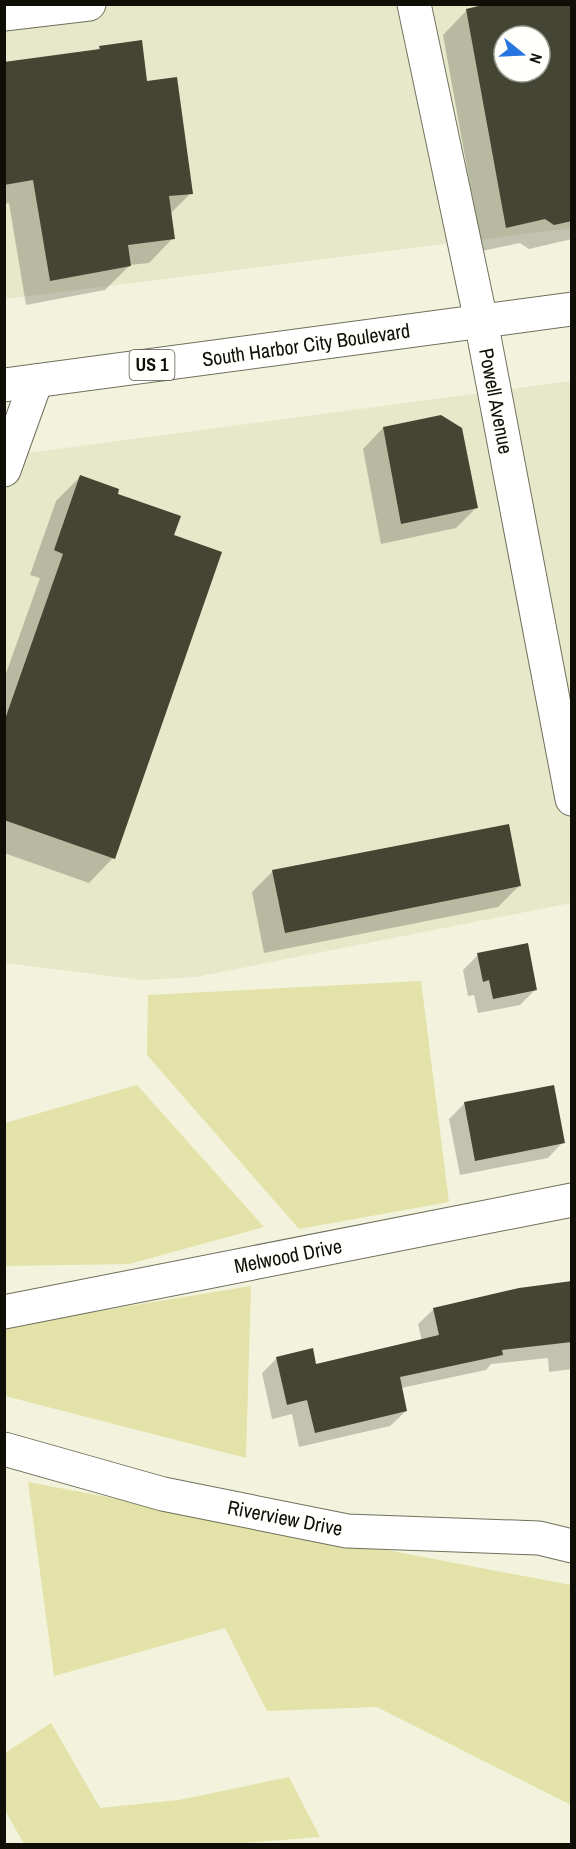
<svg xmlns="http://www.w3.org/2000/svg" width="576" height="1849" viewBox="0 0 576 1849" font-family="'Archivo Narrow',sans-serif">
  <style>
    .built { fill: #e7e8ca; fill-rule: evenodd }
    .green { fill: #e2e2a9 }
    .shadow { fill: #0003; fill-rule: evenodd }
    .building { fill: #454533; fill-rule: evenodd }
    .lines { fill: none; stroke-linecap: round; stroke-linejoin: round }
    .minor-casing { stroke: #6f6f5c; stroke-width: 35 }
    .primary-casing { stroke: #6f6f5c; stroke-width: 35 }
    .minor { stroke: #fff; stroke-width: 33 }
    .primary { stroke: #fff; stroke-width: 33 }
    .labels { text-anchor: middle; stroke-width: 6; stroke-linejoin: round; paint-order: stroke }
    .shield { fill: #fffffb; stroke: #575751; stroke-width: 1.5 }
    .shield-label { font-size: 18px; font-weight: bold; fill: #0f0f08 }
    .street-label { font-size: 20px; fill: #0f0f08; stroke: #fffffb }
  </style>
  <rect width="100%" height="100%" fill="#f3f3dd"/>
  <!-- built -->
  <path class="built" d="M 4,5 L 571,5 L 571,228 L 5,299 ZM 504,36 L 540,36 L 540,72 L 504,72 Z
    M 571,381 L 571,903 L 196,977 L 142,980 L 5,963 L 4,456 Z"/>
  <!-- green -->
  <path class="green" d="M 421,981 L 449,1202 L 299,1229 L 147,1055 L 148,995 Z
    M 137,1085 L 264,1227 L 129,1264 L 5,1266 L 5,1123 Z
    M 251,1286 L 246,1458 L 5,1396 L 4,1329 L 13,1325 Z
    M 28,1482 L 571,1585 L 571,1805 L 377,1707 L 267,1711 L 225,1628 L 54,1676 Z
    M 51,1723 L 100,1808 L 179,1800 L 289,1777 L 320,1837 L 231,1844 L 24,1844 L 5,1810 L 5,1753 Z"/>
  <!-- shadow -->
  <path class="shadow" d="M 572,5 L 572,239 L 529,249 L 520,243 L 482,251 L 443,35 L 467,10 ZM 504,36 L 540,36 L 540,72 L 504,72 Z
    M 100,48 L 146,83 L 191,193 L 170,214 L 173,238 L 149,263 L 130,265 L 105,290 L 26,305 L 9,203 L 4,204 L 4,64 L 96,51 Z
    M 383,428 L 476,508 L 456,528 L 381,544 L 363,449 Z
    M 80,477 L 172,536 L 221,553 L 113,858 L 89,883 L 4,853 L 4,679 L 40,578 L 30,575 L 56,501 Z
    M 273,871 L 519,886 L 498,907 L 264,953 L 252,892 Z
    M 478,955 L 536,989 L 520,1005 L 478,1013 L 474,995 L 468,996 L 463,970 Z
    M 465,1103 L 563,1142 L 548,1158 L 460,1175 L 449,1119 Z
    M 572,1282 L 572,1369 L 549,1372 L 548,1358 L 491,1364 L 486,1370 L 401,1388 L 406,1411 L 390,1426 L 299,1447 L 292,1414 L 272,1419 L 262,1373 L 277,1358 L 315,1366 L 422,1341 L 418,1324 L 434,1309 Z"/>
  <!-- building -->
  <path class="building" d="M 487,4 L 572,4 L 572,221 L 554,225 L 545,219 L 506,228 L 466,9 ZM 504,36 L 540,36 L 540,72 L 504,72 Z
    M 142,40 L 147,81 L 177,77 L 193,194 L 169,196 L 175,239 L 128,245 L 131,266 L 50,281 L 33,180 L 4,185 L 4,62 L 100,49 L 99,46 Z
    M 441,415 L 462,428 L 478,508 L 401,524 L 383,427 Z
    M 80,475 L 119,489 L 118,494 L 181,516 L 174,535 L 222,552 L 115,859 L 4,820 L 4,722 L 63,554 L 54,550 Z
    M 509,824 L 521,886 L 285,933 L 272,870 Z
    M 528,943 L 537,990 L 493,999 L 489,980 L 483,982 L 477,953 Z
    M 554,1085 L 565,1143 L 475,1161 L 464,1102 Z
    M 572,1281 L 572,1342 L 502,1350 L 503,1355 L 400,1377 L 407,1411 L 315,1433 L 307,1400 L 287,1405 L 276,1357 L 313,1348 L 316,1364 L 439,1335 L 433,1308 L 519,1288 Z"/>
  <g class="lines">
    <!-- minor casing -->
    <g class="minor-casing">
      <path id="minor" d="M 414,4 L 481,321 L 572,799
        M 4,14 L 89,4
        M 4,470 L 36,381
        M 4,1312 L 572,1200
        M 4,1449 L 163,1494 L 347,1531 L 539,1538 L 572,1546"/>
    </g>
    <!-- primary casing -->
    <g class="primary-casing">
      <path id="primary" d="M 4,385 L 572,309"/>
    </g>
    <!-- minor -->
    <use href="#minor" class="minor"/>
    <!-- primary -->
    <use href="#primary" class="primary"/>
  </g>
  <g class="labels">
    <!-- shield labels -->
    <rect class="shield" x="129.5" y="350" width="45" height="30" rx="4.5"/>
    <g class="shield-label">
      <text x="152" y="371">US 1</text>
    </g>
    <!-- street labels -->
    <g class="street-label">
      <text transform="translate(306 345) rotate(-8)" y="7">South Harbor City Boulevard</text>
      <text transform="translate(496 401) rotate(79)" y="7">Powell Avenue</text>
      <text transform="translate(288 1256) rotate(-11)" y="7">Melwood Drive</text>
      <text transform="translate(285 1518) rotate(11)" y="7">Riverview Drive</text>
    </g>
  </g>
  <!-- border -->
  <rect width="576" height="1849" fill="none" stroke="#0f0f08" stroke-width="12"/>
  <!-- north arrow -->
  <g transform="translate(522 54) rotate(108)"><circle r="28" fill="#fffffb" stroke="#9f9f9a" stroke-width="1.5"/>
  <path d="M0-4.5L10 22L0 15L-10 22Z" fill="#2775e0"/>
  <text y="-9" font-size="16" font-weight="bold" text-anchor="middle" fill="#0f0f08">N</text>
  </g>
</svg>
